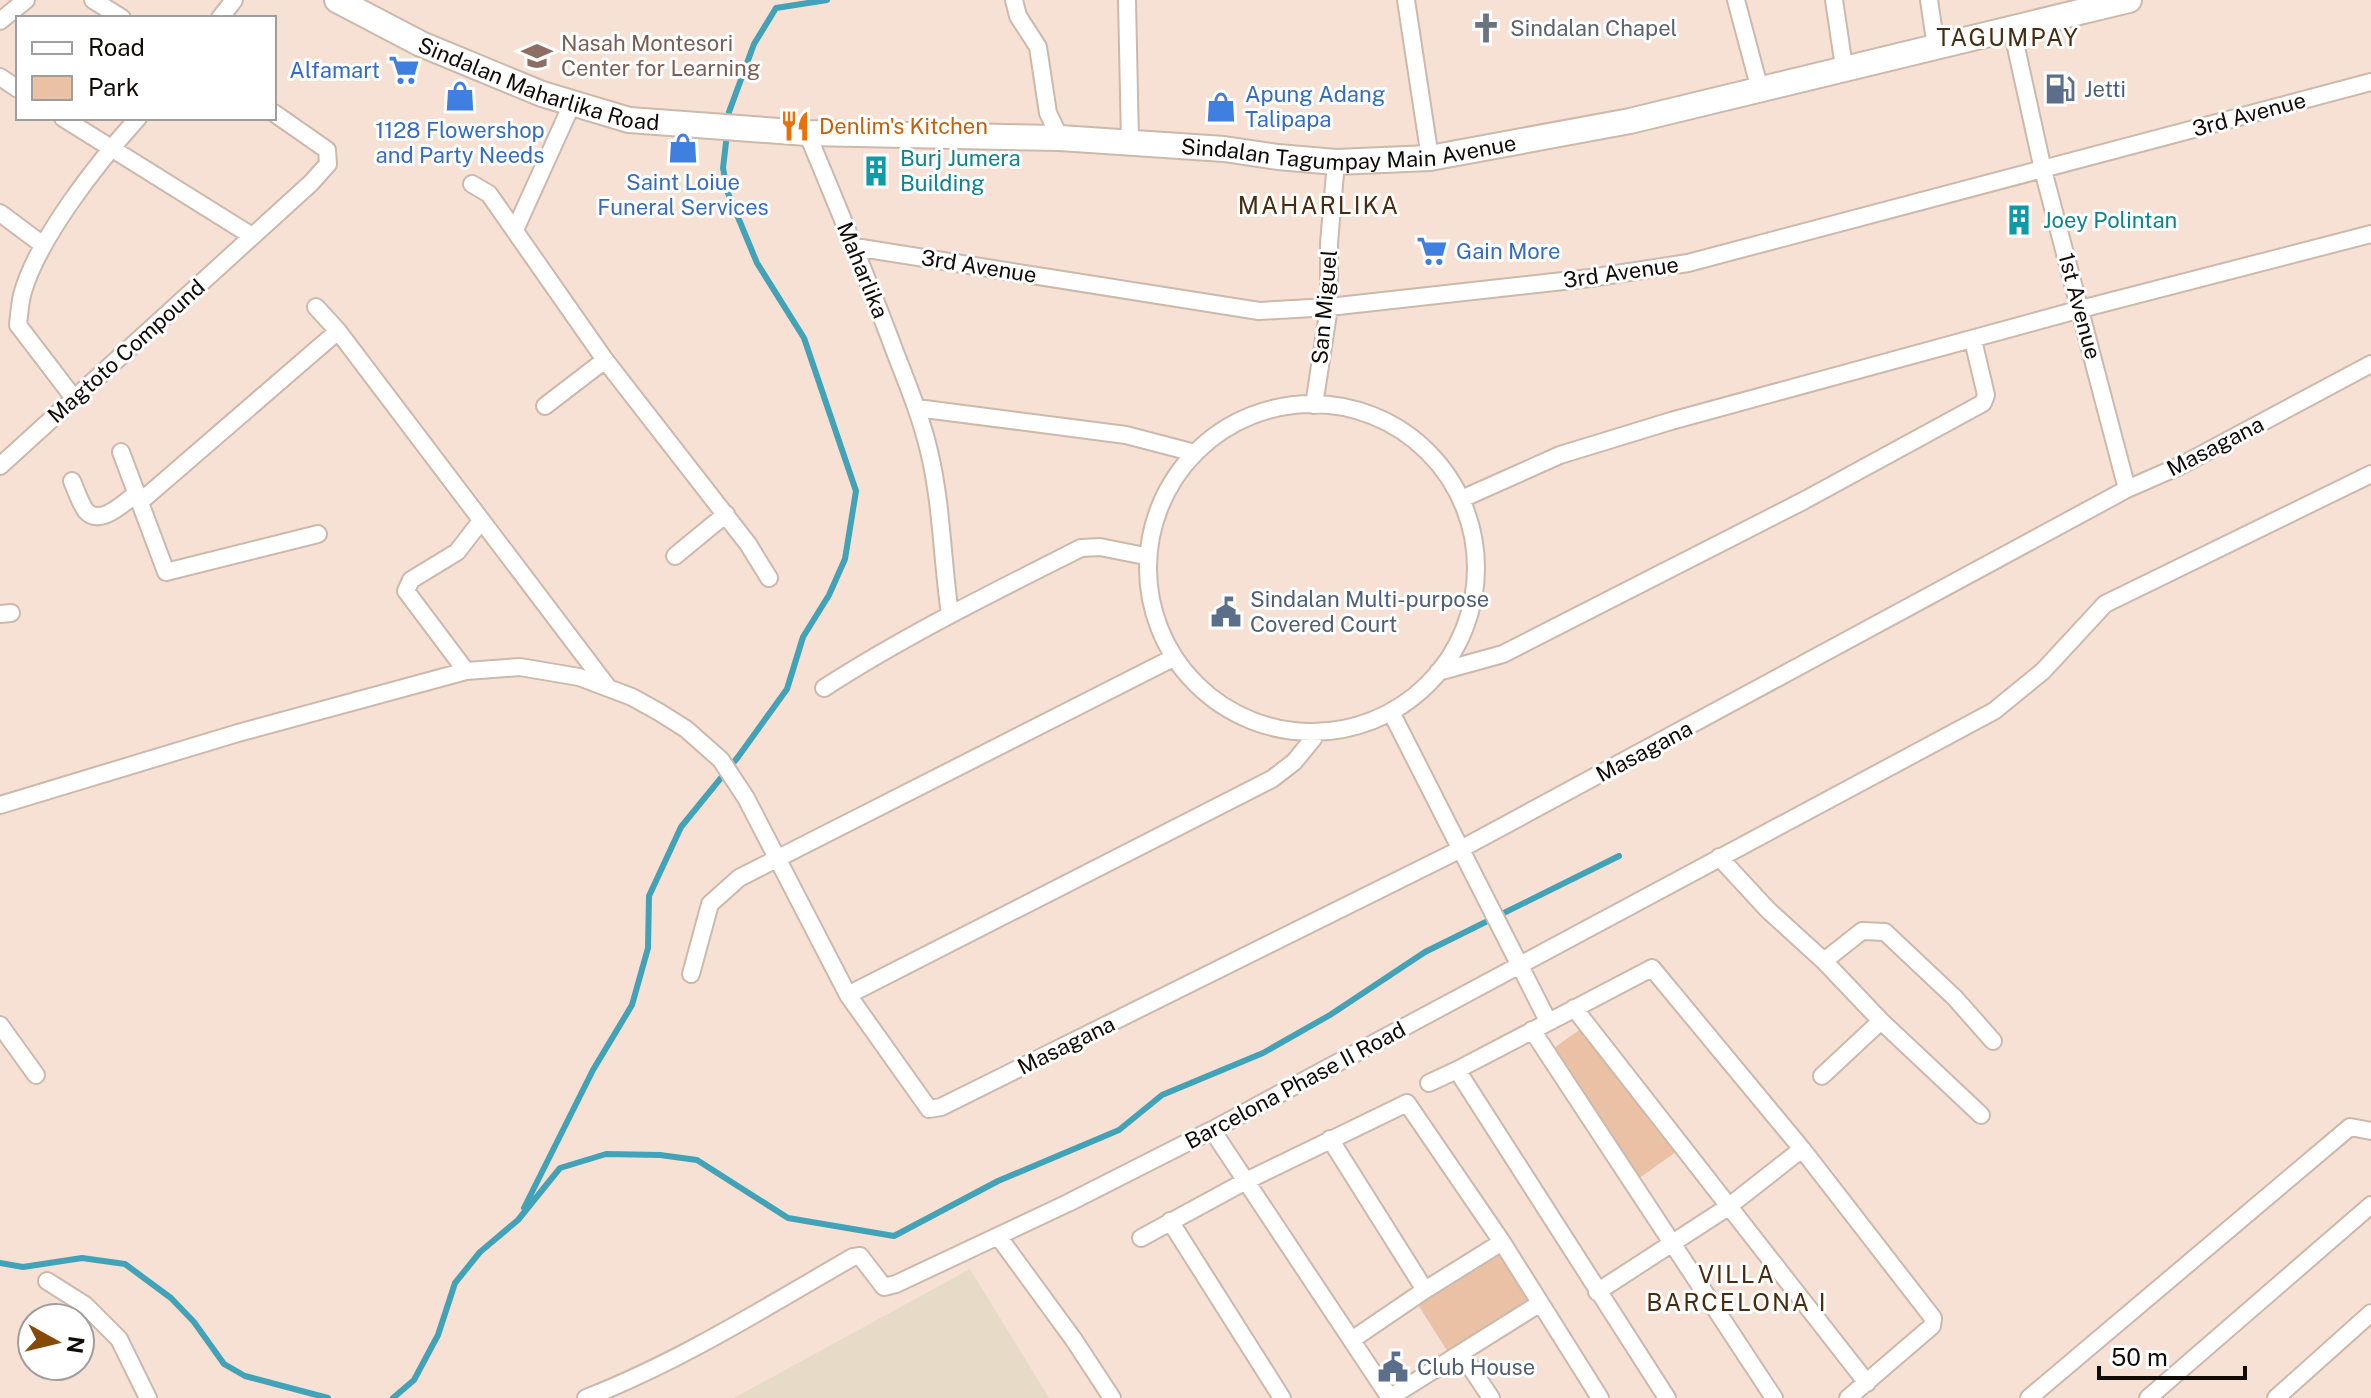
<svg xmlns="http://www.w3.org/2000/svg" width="2371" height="1398" viewBox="0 0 2371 1398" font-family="'Public Sans',sans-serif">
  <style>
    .industrial { fill: #e7dac6 }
    .green { fill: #ebc1a5 }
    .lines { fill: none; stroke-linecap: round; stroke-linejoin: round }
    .stream { stroke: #41a2b8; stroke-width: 6 }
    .street-casing { stroke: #ccb9ab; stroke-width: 20 }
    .secondary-casing { stroke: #ccb9ab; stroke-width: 28 }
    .street { stroke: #fff; stroke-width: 16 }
    .secondary { stroke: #fff; stroke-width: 24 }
    .labels { text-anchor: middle; stroke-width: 6; stroke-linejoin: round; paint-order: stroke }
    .worship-label { font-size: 22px; fill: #5b616d; stroke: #fff; text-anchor: start }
    .education-label { font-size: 22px; fill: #785e54; stroke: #fff; text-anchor: start }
    .shop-label { font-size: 22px; fill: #366cbe; stroke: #fff; text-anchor: start }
    .street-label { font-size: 22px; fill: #110b07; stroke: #fff }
    .service-label { font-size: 22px; fill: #4e5e75; stroke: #fff; text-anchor: start }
    .food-label { font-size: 22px; fill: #c56008; stroke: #fff; text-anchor: start }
    .culture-label { font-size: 22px; fill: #0d838f; stroke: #fff; text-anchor: start }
    .neighbourhood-label { font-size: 24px; letter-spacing: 2px; fill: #492b0f; stroke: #fff }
  </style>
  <rect width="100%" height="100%" fill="#f6e1d4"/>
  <!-- industrial -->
  <path class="industrial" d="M 970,1269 L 1049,1398 L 734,1398 Z"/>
  <!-- green -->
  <path class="green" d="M 1586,1025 L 1676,1152 L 1638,1179 L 1551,1050 Z
    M 1500,1245 L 1537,1304 L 1451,1357 L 1415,1300 Z"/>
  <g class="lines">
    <!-- stream -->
    <path class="stream" d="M 728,123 L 729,112 L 754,44 L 776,8 L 827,0
      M 524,1208 L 593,1070 L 632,1005 L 648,948 L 649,896 L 681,827 L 738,757 L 787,689 L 803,637 L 829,595 L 845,559 L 856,491 L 804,338 L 757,263 L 728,193 L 723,168 L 727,134
      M 0,1263 L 23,1267 L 82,1258 L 125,1264 L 171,1298 L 194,1322 L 224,1364 L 245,1376 L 328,1398
      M 393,1398 L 414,1380 L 438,1335 L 455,1283 L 480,1252 L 518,1220 L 560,1168 L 606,1154 L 660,1155 L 697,1160 L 788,1218 L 894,1236 L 998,1181 L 1119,1130 L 1162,1095 L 1263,1053 L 1330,1015 L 1425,952 L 1619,856"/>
    <!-- street casing -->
    <g class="street-casing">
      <path id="street" d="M 93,0 L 122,18
        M 1014,0 L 1018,16 L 1038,47 L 1048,113 L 1060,138
        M 1127,0 L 1130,142
        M 1406,0 L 1430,158
        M 1736,0 L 1760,90
        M 1834,0 L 1844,67
        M 1929,0 L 1936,47
        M 220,18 L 234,0
        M 0,21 L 26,0
        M 2012,29 L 2043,170 L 2127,489
        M 0,77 L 18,89
        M 63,118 L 252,236
        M 807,133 C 835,200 863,268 889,336 C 903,374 920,412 929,451 C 942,505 942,560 950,614
        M 472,184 L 489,194 L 605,360 L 748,544 L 769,578
        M 0,213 L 43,245
        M 515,230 L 572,104
        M 855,247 L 1259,311 L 1329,307 L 1590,278 L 1688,263 L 2371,82
        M 316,307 L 338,331 L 607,686
        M 73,397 L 18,325 C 19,315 20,304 22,295 C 37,239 99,161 138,118
        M1148 568a164 164 0 1 1 328 0a164 164 0 1 1-328 0Z
        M 1314,405 L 1329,307 L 1329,243 L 1336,162
        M 545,406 L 605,360
        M 917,408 L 1126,435 L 1191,452
        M 121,452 L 166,572 L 318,534
        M 0,466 L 311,183 L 328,164 L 327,150 L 274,113
        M 72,481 C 76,490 80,503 86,511 C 100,527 125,502 137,493
        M 1466,497 L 1560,455 L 1671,421 L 2081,309 L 2371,234
        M 140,502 L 338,331
        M 675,556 L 726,514
        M 0,614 L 11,613
        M 466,671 L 406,591 L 411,580 L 457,552 L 481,521
        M 1438,672 L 1503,654 L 1803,501 L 1983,403 L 1986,395 L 1973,340
        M 824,688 C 906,635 994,592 1081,548 L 1100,547 L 1145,556
        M 1391,712 L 1548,1021
        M 0,805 L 238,733 L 466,671 L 520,667 L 579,677 L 632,697 L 659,712 L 686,729 L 721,760 L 746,798 L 848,995 L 929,1109 L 941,1107 L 1459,850 L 2127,489 L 2182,465 L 2371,364
        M 1719,857 L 1768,910 L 1824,961 L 1881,1021 L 1981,1115
        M 1824,961 L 1862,931 L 1885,932 L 1955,998 L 1993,1041
        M 691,974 L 710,904 L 739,878 L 1171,659
        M 848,995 L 1272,779 L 1294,762 L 1313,739
        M 1574,1008 L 1867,1383
        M 0,1025 L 36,1075
        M 1532,1030 L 1774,1398
        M 1822,1076 L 1881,1021
        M 1429,1083 L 1457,1070
        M 1212,1130 L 1390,1398
        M 1330,1139 L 1425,1290
        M 1170,1221 L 1282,1398
        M 998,1236 L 1074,1340 L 1112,1398
        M 1141,1238 L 1244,1182 L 1407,1103 L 1502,1242 L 1600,1398
        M 47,1281 L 85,1305 L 119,1339 L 148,1398
        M 1597,1292 L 1728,1207 L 1802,1149
        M 1353,1339 L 1425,1290 L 1502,1242
        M 1461,1353 L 1491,1398
        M 586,1398 C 681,1361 766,1307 853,1257 L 860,1256 L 884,1287 L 896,1284 L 1068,1203 L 1212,1130 L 1994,711 L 2043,671 L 2105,604 L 2371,474
        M 1389,1398 L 1539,1304
        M 1667,1398 L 1457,1070 L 1652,968 L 1802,1149 L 1933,1318 L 1932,1326 L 1848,1398
        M 2029,1398 L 2350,1127 L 2371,1131
        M 2148,1398 L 2371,1205
        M 2276,1398 L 2371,1313"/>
    </g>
    <!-- secondary casing -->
    <g class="secondary-casing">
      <g id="secondary">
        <path id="s1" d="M 337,0 L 421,44 L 542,94 L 629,120 L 807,133 L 1060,138 L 1224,149 L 1278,157 L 1336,162 L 1430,158 L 1630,121 L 2129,0"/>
      </g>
    </g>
    <!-- street -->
    <use href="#street" class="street"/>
    <!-- secondary -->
    <use href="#secondary" class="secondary"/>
  </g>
  <!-- icons -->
  <defs>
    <g id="church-bare" transform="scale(2.4)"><path d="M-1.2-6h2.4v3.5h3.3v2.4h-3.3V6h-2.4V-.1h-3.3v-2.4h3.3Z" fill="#6b7280" stroke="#fff" stroke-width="2.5" paint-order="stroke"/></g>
    <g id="school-bare" transform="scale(2.4)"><path d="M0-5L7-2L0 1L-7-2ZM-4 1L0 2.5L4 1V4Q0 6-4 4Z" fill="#8d6e63" stroke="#fff" stroke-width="2.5" paint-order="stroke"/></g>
    <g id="supermarket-bare" transform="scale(2.4)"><path d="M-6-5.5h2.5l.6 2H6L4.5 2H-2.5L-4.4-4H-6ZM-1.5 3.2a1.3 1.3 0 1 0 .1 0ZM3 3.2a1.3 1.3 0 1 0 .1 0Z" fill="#3f7fe0" stroke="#fff" stroke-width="2.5" paint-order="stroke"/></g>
    <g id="fuel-bare" transform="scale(2.4)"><path d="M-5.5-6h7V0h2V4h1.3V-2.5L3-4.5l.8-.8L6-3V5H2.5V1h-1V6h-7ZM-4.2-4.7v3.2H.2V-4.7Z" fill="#5c6f8a" stroke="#fff" stroke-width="2.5" paint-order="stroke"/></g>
    <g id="shop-bare" transform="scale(2.4)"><path d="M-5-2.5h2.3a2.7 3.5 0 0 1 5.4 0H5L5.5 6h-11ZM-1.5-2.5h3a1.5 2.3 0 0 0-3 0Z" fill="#3f7fe0" stroke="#fff" stroke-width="2.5" paint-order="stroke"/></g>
    <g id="restaurant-bare" transform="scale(2.4)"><path d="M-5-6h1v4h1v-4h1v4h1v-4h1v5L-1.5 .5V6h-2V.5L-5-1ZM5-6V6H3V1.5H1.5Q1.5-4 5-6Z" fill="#e8710a" stroke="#fff" stroke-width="2.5" paint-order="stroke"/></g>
    <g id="building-bare" transform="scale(2.4)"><path d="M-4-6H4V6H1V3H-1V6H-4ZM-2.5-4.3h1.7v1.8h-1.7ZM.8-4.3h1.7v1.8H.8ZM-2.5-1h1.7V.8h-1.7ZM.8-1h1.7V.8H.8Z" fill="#0f9aa8" stroke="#fff" stroke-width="2.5" paint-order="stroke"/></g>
    <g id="civic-bare" transform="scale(2.4)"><path d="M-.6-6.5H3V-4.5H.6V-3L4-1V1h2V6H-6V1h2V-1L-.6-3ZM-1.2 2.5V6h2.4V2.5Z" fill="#5c6f8a" stroke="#fff" stroke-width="2.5" paint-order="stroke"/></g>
  </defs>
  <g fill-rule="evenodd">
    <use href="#church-bare" x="1486" y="28"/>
    <use href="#school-bare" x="537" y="56"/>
    <use href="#supermarket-bare" x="404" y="70"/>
    <use href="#fuel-bare" x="2060" y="89"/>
    <use href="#shop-bare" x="460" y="96"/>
    <use href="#shop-bare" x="1221" y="107"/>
    <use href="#restaurant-bare" x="795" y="126"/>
    <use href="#shop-bare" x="683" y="148"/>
    <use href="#building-bare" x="876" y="171"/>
    <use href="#building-bare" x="2019" y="220"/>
    <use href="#supermarket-bare" x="1432" y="251"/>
    <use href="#civic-bare" x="1226" y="612"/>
    <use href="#civic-bare" x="1393" y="1367"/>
  </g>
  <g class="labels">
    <!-- worship labels -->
    <g class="worship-label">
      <text x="1510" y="36">Sindalan Chapel</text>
    </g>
    <!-- education labels -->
    <g class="education-label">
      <text x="561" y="51">Nasah Montesori<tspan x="561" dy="25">Center for Learning</tspan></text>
    </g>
    <!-- shop labels -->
    <g class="shop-label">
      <text x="380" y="78" text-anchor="end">Alfamart</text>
      <text x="1245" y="102">Apung Adang<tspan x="1245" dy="25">Talipapa</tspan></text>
      <text x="460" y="138" text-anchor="middle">1128 Flowershop<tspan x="460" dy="25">and Party Needs</tspan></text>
      <text x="683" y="190" text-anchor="middle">Saint Loiue<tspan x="683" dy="25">Funeral Services</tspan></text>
      <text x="1456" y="259">Gain More</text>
    </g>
    <!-- street labels -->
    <g class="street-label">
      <text dy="8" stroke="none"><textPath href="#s1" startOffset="220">Sindalan Maharlika Road</textPath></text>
      <text transform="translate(2249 114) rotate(-15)" y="8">3rd Avenue</text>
      <text dy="8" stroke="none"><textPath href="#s1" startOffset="1038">Sindalan Tagumpay Main Avenue</textPath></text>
      <text transform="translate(979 266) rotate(9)" y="8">3rd Avenue</text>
      <text transform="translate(863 270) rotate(68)" y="8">Maharlika</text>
      <text transform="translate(1621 272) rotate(-8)" y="8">3rd Avenue</text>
      <text transform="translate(2080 306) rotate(75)" y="8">1st Avenue</text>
      <text transform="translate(1324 307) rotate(-85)" y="8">San Miguel</text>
      <text transform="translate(126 351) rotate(-42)" y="8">Magtoto Compound</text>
      <text transform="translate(2215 446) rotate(-27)" y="8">Masagana</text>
      <text transform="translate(1644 751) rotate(-28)" y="8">Masagana</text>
      <text transform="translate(1066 1045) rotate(-26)" y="8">Masagana</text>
      <text transform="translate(1295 1085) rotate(-28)" y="8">Barcelona Phase II Road</text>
    </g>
    <!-- service labels -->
    <g class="service-label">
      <text x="2084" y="97">Jetti</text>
      <text x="1250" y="607">Sindalan Multi-purpose<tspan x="1250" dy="25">Covered Court</tspan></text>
      <text x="1417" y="1375">Club House</text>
    </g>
    <!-- food labels -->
    <g class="food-label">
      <text x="819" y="134">Denlim's Kitchen</text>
    </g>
    <!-- culture labels -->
    <g class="culture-label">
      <text x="900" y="166">Burj Jumera<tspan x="900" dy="25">Building</tspan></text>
      <text x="2043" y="228">Joey Polintan</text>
    </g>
    <!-- neighbourhood labels -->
    <g class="neighbourhood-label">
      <text x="2008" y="46">TAGUMPAY</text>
      <text x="1319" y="214">MAHARLIKA</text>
      <text x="1737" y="1283">VILLA<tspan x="1737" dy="28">BARCELONA I</tspan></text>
    </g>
  </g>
  <!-- legend -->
  <rect x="16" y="16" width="260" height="104" fill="#ffffff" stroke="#a09d9c" stroke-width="2"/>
  <rect x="32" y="42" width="40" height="12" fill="#ffffff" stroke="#a09d9c" stroke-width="2"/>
  <text x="88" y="56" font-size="24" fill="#110b07">Road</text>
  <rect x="32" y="76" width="40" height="24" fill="#ebc1a5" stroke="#a09d9c" stroke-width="2"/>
  <text x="88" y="96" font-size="24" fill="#110b07">Park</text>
  <!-- north arrow -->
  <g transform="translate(56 1342) rotate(98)"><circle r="38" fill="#ffffff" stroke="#a09d9c" stroke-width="2"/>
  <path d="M0-6L14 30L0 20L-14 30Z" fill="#874a06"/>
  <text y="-12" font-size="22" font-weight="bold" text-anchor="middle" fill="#110b07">N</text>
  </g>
  <!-- scale -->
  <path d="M2099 1366v12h146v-12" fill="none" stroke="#110b07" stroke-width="4"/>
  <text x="2111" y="1366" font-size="24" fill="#110b07" stroke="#ffffff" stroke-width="6" paint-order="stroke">50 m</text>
</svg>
